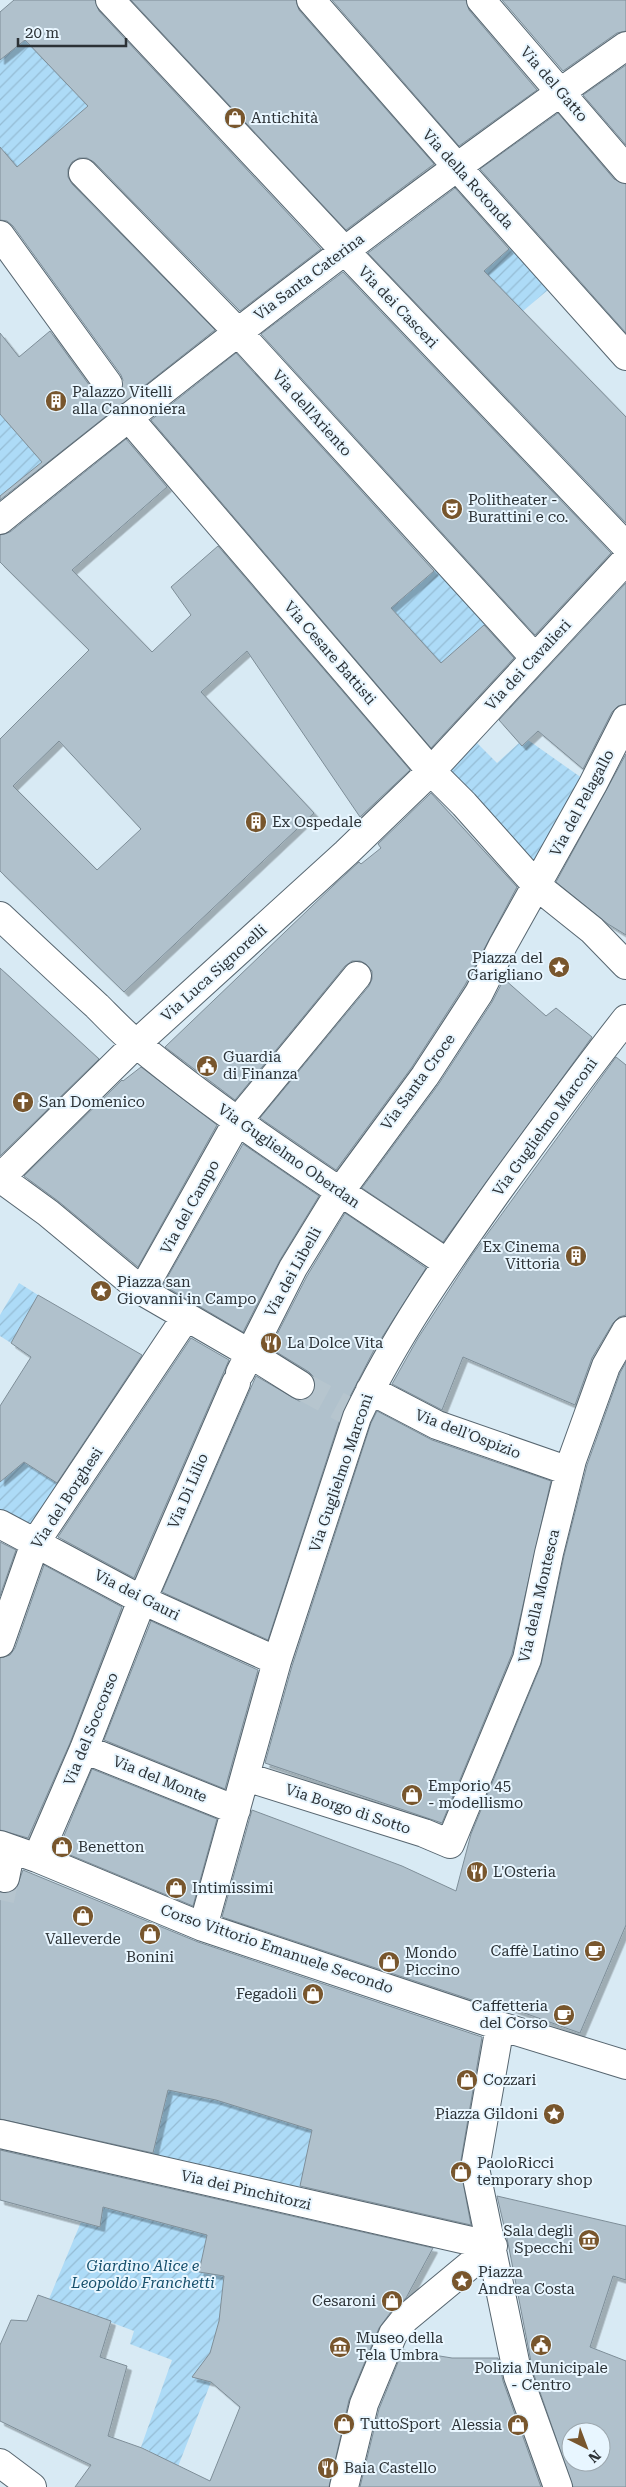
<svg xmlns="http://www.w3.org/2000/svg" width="626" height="2487" viewBox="0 0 626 2487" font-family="'Roboto Serif',serif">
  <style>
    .garden { fill: url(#garden-furrows) }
    .building { fill: #b0c1cc; stroke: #7e8e98; fill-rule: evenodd; filter: url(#shadow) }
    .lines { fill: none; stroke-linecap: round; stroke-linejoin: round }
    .minor-tunnel { stroke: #b6c5ce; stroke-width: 28; stroke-dasharray: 28 14; stroke-linecap: butt }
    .minor-casing { stroke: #576670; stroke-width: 30 }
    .minor { stroke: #fff; stroke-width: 28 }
    .labels { text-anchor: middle; stroke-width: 4; stroke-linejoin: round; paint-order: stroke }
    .street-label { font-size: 15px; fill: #2c3236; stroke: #e8f6ff }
    .poi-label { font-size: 15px; fill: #2c3236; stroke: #e8f6ff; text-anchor: start }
    .park-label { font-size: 15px; font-style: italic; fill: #16506d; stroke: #e8f6ff }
  </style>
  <defs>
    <pattern id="garden-furrows" width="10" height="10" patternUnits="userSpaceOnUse" patternTransform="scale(1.25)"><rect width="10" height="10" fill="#addbf7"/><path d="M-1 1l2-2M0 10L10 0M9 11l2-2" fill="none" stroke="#95bcd4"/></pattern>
    <filter id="shadow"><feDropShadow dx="4.5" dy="4.5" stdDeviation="0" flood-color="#0004"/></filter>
  </defs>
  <rect width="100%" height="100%" fill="#d8eaf4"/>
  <!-- garden -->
  <path class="garden" d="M 44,24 L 48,63 L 78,96 L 97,99 L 17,167 L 0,147 L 0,60 Z
    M 515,243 L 555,284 L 523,311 L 484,271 Z
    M 0,414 L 42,462 L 0,496 Z
    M 441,565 L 489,621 L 441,663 L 391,608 Z
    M 528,740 L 589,783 L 541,870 L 448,770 L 476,742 L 497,763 L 519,743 L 522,746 Z
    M 19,1283 L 38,1295 L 11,1343 L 0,1336 L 0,1315 Z
    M 0,1461 L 24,1462 L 57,1483 L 33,1525 L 0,1510 Z
    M 168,2090 L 216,2100 L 312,2130 L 298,2197 L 151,2162 Z
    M 103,2207 L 207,2235 L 199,2272 L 224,2276 L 219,2321 L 210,2353 L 193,2377 L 211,2382 L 170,2487 L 139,2483 L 150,2451 L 141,2447 L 172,2360 L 130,2344 L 134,2331 L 49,2299 L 81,2222 L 100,2227 Z"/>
  <!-- building -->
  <path class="building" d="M 14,0 L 95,0 L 99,11 L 321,249 L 240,311 L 94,162 L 87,158 L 79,158 L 72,162 L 68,169 L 68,177 L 72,184 L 215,330 L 0,500 L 0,496 L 42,462 L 0,414 L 0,333 L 19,357 L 50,331 L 95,393 L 102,398 L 110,399 L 117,397 L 122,391 L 124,383 L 121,375 L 13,226 L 7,221 L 0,220 L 0,147 L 17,167 L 88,106 L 25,40 L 0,60 L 0,12 Z
    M 131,0 L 296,0 L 299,10 L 434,164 L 346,230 Z
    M 332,0 L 466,0 L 469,10 L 537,90 L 459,146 Z
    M 502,0 L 626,0 L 626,31 L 617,33 L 563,71 Z
    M 626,65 L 626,145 L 583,95 Z
    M 558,113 L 614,179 L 626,184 L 626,333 L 480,169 Z
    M 455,188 L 509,249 L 484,271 L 626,417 L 626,523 L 368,253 Z
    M 343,272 L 611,553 L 535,635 L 261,334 Z
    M 236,353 L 434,571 L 391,608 L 441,663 L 484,625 L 514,658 L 431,748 L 151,420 Z
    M 126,439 L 167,487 L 72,570 L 152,652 L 191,615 L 171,587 L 218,546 L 410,770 L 360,817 L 247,651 L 201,692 L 314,813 L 124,992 L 0,871 L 0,739 L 89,650 L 0,562 L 0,535 L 10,532 ZM 59,741 L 141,829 L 97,870 L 13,786 Z
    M 626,583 L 626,704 L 618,706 L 612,712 L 583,769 L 538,731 L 522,746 L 499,720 Z
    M 626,754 L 626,935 L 608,924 L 556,882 Z
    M 431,793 L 517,887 L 465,985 L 412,1067 L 336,1170 L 260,1118 L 369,986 L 372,979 L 372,971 L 366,964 L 360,961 L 352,961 L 345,966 L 235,1100 L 165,1047 L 334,885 L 359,862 L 361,864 L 381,848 L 378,844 Z
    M 0,968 L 99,1059 L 0,1156 Z
    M 504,979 L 546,1016 L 556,1008 L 592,1037 L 443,1242 L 362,1188 L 438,1085 L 492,1002 Z
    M 616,1057 L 626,1065 L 626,1315 L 619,1317 L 613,1323 L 592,1358 L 575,1405 L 463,1357 L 442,1410 L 392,1384 L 418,1338 L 472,1255 Z
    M 141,1067 L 217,1125 L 138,1267 L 58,1201 L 24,1176 L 122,1080 L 123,1081 Z
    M 243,1144 L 319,1196 L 280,1260 L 243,1332 L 163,1285 Z
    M 345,1213 L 426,1268 L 374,1350 L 343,1410 L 268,1640 L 162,1592 L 256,1376 L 299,1401 L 308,1399 L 313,1393 L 316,1385 L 314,1377 L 309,1372 L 270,1348 L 307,1276 Z
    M 38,1295 L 142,1355 L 57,1483 L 24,1462 L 0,1482 L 0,1406 L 31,1357 L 11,1343 Z
    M 191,1338 L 229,1360 L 134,1578 L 58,1537 Z
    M 626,1362 L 626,1925 L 580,2033 L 491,2001 L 490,2006 L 222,1917 L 252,1810 L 402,1866 L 456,1891 L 471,1834 L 541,1665 L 564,1556 L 587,1465 L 620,1373 Z
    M 377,1411 L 432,1440 L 551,1481 L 512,1654 L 442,1823 L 265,1763 L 292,1666 L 371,1423 Z
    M 0,1542 L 16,1550 L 0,1596 Z
    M 44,1565 L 122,1607 L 70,1743 L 28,1838 L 0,1830 L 0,1658 L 10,1655 L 15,1648 Z
    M 151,1621 L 258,1670 L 225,1789 L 104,1740 Z
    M 92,1769 L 217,1819 L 193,1906 L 58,1850 Z
    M 23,1870 L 198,1942 L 482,2037 L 460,2166 L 471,2225 L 300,2186 L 312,2130 L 216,2100 L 168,2090 L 153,2153 L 0,2119 L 0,1892 L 9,1893 L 16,1889 Z
    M 0,2150 L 433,2248 L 406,2298 L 393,2309 L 379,2328 L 349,2400 L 329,2487 L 75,2487 L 91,2465 L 0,2421 L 0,2345 L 11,2320 L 27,2321 L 38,2295 L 111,2321 L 100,2357 L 127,2366 L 108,2436 L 142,2448 L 210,2481 L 240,2407 L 211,2382 L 192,2377 L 210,2353 L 219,2321 L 224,2276 L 199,2272 L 207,2235 L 103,2207 L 100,2227 L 0,2200 Z
    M 497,2196 L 626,2226 L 626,2280 L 613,2276 L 590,2347 L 626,2361 L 626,2487 L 573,2487 L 533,2372 L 508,2243 ZM 571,2432 L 601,2432 L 601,2462 L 571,2462 Z
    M 403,2350 L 452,2358 L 498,2358 L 503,2381 L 541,2487 L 360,2487 L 379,2409 Z"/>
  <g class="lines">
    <!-- minor-tunnel -->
    <path class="minor-tunnel" d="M 108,384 L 128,408
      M 300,1385 L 350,1412
      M 0,1900 L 5,1878"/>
    <!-- minor casing -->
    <g class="minor-casing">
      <path id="minor" d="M 110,0 L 344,250 L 626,546
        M 311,0 L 458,168 L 626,356
        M 481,0 L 626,169
        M 83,173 L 237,331 L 535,658
        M 0,235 L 108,384
        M 128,417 L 431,771 L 464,804 L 537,886 L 592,930 L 626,965
        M 0,520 C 204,356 411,196 626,46
        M 0,916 C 32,946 64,976 97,1006 C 110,1019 123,1033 138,1045 C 235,1125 342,1192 447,1263
        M 142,1291 L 237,1122 L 357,976
        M 240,1373 L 293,1268 L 339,1193 L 425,1076 L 479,993 L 503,945 L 593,784 L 626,719
        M 300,1385 L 249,1353 L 142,1291 L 48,1213 L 0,1178 L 136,1044 L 346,853 L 431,771 L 626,560
        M 370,1390 L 437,1425 L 569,1471
        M 0,1524 L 142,1600 L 277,1661
        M 0,1643 L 35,1543 L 186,1317
        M 84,1749 L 236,1810
        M 246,1777 L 424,1833 L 450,1844 L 527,1659 L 549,1553 L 572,1460 L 606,1366 L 626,1331
        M 0,1845 L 37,1858 L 203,1927 L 500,2026 L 626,2065
        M 37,1858 L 84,1749 L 142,1600 L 236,1383
        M 5,1878 L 11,1849
        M 203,1927 L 277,1661 L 357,1417 C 395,1337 446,1264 497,1192 C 539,1134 581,1076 626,1019
        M 500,2026 L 475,2168 L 518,2376 L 558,2487
        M 0,2134 L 493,2246
        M 0,2463 L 32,2487
        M 344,2487 L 364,2404 L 393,2334 L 405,2319 L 493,2246"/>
    </g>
    <!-- minor -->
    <use href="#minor" class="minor"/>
  </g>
  <!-- icons -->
  <defs>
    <g id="shop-disc" transform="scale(1.125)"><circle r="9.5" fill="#78562d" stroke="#e8f6ff"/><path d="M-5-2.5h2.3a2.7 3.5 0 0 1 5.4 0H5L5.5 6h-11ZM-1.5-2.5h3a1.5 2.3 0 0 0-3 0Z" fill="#fff"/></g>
    <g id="building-disc" transform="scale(1.125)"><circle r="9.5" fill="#78562d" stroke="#e8f6ff"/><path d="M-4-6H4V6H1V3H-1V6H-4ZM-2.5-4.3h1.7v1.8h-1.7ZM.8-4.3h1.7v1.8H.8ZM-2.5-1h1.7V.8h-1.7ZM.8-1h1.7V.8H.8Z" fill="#fff"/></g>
    <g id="theatre-disc" transform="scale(1.125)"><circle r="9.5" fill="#78562d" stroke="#e8f6ff"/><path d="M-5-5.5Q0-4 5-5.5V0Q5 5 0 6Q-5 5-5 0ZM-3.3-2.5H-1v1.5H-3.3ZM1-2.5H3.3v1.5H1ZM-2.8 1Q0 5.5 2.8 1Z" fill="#fff"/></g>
    <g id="sight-disc" transform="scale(1.125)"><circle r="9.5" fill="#78562d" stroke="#e8f6ff"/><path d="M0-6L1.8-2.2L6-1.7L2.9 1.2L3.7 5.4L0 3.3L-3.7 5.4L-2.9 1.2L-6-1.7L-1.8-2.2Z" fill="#fff"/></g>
    <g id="civic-disc" transform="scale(1.125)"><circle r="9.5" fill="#78562d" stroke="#e8f6ff"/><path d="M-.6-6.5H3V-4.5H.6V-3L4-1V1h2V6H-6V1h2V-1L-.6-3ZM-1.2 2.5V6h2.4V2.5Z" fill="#fff"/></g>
    <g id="church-disc" transform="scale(1.125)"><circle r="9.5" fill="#78562d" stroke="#e8f6ff"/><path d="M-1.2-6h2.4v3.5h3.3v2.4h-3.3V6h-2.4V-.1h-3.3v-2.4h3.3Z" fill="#fff"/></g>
    <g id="restaurant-disc" transform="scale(1.125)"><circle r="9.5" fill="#78562d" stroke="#e8f6ff"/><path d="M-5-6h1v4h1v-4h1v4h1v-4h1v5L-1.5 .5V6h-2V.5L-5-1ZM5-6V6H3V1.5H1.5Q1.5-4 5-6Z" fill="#fff"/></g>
    <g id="cafe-disc" transform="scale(1.125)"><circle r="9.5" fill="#78562d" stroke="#e8f6ff"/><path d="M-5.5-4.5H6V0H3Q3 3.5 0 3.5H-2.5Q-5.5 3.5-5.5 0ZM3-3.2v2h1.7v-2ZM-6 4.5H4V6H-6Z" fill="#fff"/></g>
    <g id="museum-disc" transform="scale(1.125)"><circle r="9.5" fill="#78562d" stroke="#e8f6ff"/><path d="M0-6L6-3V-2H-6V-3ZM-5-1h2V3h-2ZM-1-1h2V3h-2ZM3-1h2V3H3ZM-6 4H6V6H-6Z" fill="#fff"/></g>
  </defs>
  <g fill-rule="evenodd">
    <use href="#shop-disc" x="235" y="118"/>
    <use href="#building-disc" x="56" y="401"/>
    <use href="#theatre-disc" x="452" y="509"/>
    <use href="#building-disc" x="256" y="822"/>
    <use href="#sight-disc" x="559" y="967"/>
    <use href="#civic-disc" x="207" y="1066"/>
    <use href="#church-disc" x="23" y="1102"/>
    <use href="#building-disc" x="576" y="1256"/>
    <use href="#sight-disc" x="101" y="1291"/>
    <use href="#restaurant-disc" x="271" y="1343"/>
    <use href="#shop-disc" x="412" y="1795"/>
    <use href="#shop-disc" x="62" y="1847"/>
    <use href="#restaurant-disc" x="477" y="1872"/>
    <use href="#shop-disc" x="176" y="1888"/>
    <use href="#shop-disc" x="83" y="1916"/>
    <use href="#shop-disc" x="150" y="1934"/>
    <use href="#cafe-disc" x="595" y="1951"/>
    <use href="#shop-disc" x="389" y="1962"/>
    <use href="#shop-disc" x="313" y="1994"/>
    <use href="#cafe-disc" x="564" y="2015"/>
    <use href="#shop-disc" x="467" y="2080"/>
    <use href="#sight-disc" x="554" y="2114"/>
    <use href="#shop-disc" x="461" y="2172"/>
    <use href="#museum-disc" x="589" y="2240"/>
    <use href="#sight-disc" x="462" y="2281"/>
    <use href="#shop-disc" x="392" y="2301"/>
    <use href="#civic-disc" x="541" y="2345"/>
    <use href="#museum-disc" x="340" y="2347"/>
    <use href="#shop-disc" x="344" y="2424"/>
    <use href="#shop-disc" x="518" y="2425"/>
    <use href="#restaurant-disc" x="328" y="2468"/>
  </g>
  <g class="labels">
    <!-- street labels -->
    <g class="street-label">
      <text transform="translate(554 84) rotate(49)" y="5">Via del Gatto</text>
      <text transform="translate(468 179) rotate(48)" y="5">Via della Rotonda</text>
      <text transform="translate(309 277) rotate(-37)" y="5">Via Santa Caterina</text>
      <text transform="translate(398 307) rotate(46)" y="5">Via dei Casceri</text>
      <text transform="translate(312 413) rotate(48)" y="5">Via dell'Ariento</text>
      <text transform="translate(330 653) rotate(49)" y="5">Via Cesare Battisti</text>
      <text transform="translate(528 665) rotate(-47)" y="5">Via dei Cavalieri</text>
      <text transform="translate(582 803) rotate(-62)" y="5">Via del Pelagallo</text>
      <text transform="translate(214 973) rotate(-42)" y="5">Via Luca Signorelli</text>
      <text transform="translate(418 1082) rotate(-54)" y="5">Via Santa Croce</text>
      <text transform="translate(545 1127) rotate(-54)" y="5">Via Guglielmo Marconi</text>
      <text transform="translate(289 1156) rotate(35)" y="5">Via Guglielmo Oberdan</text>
      <text transform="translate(190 1207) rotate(-61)" y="5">Via del Campo</text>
      <text transform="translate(293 1272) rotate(-61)" y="5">Via dei Libelli</text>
      <text transform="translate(468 1434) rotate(21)" y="5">Via dell'Ospizio</text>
      <text transform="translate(341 1473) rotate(-71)" y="5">Via Guglielmo Marconi</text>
      <text transform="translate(188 1491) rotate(-67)" y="5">Via Di Lilio</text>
      <text transform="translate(67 1498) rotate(-57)" y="5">Via del Borghesi</text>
      <text transform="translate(137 1595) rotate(27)" y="5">Via dei Gauri</text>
      <text transform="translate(539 1596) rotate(-77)" y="5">Via della Montesca</text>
      <text transform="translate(91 1729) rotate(-68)" y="5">Via del Soccorso</text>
      <text transform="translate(160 1779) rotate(22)" y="5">Via del Monte</text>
      <text transform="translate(348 1809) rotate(18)" y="5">Via Borgo di Sotto</text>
      <text transform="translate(277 1949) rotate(19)" y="5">Corso Vittorio Emanuele Secondo</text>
      <text transform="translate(246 2190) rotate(13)" y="5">Via dei Pinchitorzi</text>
    </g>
    <!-- poi labels -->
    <g class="poi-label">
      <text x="251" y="123">Antichità</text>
      <text x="72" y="397">Palazzo Vitelli<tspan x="72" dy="17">alla Cannoniera</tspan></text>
      <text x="468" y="505">Politheater -<tspan x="468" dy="17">Burattini e co.</tspan></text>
      <text x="272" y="827">Ex Ospedale</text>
      <text x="543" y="963" text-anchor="end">Piazza del<tspan x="543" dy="17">Garigliano</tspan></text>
      <text x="223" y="1062">Guardia<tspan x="223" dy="17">di Finanza</tspan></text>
      <text x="39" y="1107">San Domenico</text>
      <text x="560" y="1252" text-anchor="end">Ex Cinema<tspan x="560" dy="17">Vittoria</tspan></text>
      <text x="117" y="1287">Piazza san<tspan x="117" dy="17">Giovanni in Campo</tspan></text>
      <text x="287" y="1348">La Dolce Vita</text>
      <text x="428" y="1791">Emporio 45<tspan x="428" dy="17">- modellismo</tspan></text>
      <text x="78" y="1852">Benetton</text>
      <text x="493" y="1877">L'Osteria</text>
      <text x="192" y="1893">Intimissimi</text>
      <text x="83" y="1944" text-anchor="middle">Valleverde</text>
      <text x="579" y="1956" text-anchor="end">Caffè Latino</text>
      <text x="405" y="1958">Mondo<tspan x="405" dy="17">Piccino</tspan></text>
      <text x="150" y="1962" text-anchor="middle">Bonini</text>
      <text x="297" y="1999" text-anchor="end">Fegadoli</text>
      <text x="548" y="2011" text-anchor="end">Caffetteria<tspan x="548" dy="17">del Corso</tspan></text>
      <text x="483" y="2085">Cozzari</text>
      <text x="538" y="2119" text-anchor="end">Piazza Gildoni</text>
      <text x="477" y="2168">PaoloRicci<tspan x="477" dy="17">temporary shop</tspan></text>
      <text x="573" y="2236" text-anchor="end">Sala degli<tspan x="573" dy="17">Specchi</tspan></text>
      <text x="478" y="2277">Piazza<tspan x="478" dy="17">Andrea Costa</tspan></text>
      <text x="376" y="2306" text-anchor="end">Cesaroni</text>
      <text x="356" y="2343">Museo della<tspan x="356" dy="17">Tela Umbra</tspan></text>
      <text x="541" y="2373" text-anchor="middle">Polizia Municipale<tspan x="541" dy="17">- Centro</tspan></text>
      <text x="360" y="2429">TuttoSport</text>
      <text x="502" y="2430" text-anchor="end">Alessia</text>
      <text x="344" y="2473">Baia Castello</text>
    </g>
    <!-- park labels -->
    <g class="park-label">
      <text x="143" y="2271">Giardino Alice e<tspan x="143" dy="17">Leopoldo Franchetti</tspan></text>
    </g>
  </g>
  <!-- north arrow -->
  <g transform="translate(586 2447) rotate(138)"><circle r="24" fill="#e8f6ff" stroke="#9da8af"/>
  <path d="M0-4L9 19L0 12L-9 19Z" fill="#78562d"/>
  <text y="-8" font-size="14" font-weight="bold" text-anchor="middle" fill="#2c3236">N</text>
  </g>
  <!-- scale -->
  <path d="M18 38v8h108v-8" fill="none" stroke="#2c3236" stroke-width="2.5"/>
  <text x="25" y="38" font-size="15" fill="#2c3236" stroke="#e8f6ff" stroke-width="4" paint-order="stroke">20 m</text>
</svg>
